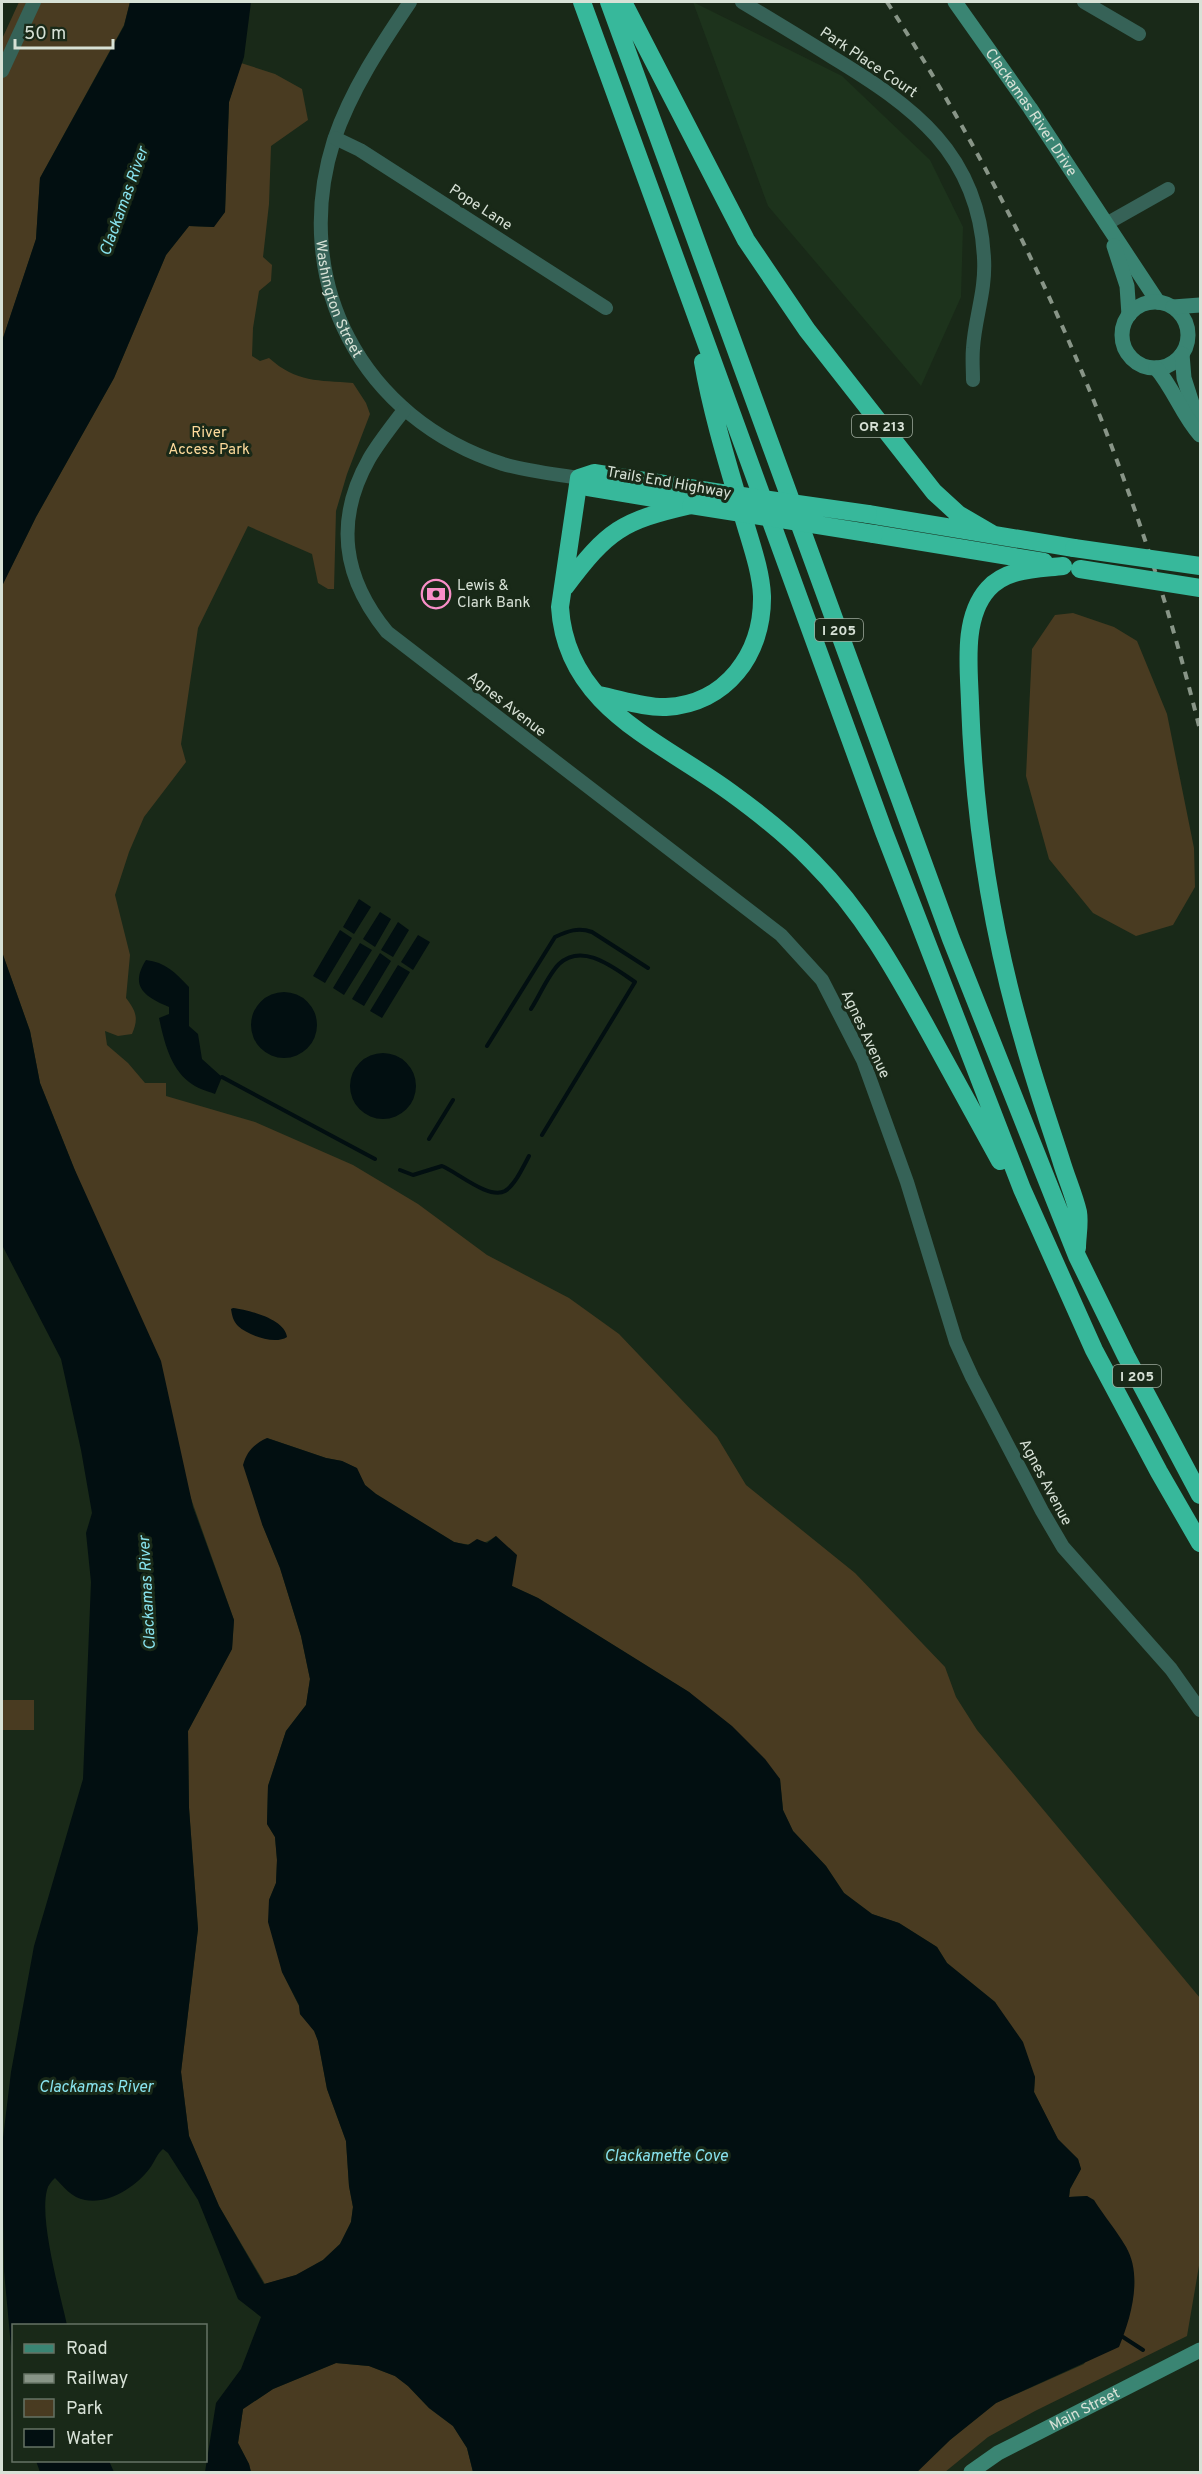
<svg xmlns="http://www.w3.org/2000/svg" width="1202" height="2474" viewBox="0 0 1202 2474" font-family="Overpass,sans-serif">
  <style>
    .built { fill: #1d331c }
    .green { fill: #493b21 }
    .water { fill: #020f11 }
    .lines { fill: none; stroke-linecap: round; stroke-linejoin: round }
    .stream { stroke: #020f11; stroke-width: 4 }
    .street { stroke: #366257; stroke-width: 14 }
    .secondary { stroke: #3a8573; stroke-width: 15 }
    .highway { stroke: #37b89b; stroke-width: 18 }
    .rail { stroke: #889587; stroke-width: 4; stroke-dasharray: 8 8; stroke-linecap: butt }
    .highway-bridge { stroke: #37b89b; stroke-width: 18 }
    .labels { text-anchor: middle; stroke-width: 6; stroke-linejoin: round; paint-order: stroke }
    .shield { fill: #192918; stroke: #9eaa9d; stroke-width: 1.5 }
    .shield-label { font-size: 14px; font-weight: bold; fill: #d7e1d6 }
    .street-label { font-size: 15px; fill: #d7e1d6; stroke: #192918 }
    .park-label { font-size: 15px; fill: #fdda9b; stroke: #192918 }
    .poi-label { font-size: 15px; fill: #d7e1d6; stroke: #192918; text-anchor: start }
    .water-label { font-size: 16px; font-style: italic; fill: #88e3ee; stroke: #192918 }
  </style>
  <rect width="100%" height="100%" fill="#192918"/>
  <!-- built -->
  <path class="built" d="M 693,2 L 842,76 L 930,160 L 963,227 L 961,297 L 921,386 L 768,206 Z"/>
  <!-- green -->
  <path class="green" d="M 19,2 L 130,2 L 124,25 L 40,178 L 36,239 L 2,341 L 2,39 Z
    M 241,63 L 275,74 L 302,89 L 308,120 L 271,146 L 269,204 L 263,257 L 272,265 L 271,281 L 259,291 L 253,328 L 252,356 L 260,361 L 269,358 C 297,383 318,380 353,383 L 366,403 L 370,414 L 347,474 L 336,511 L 334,589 L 328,589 L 318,583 L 312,554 L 248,526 L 198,628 L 181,744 L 186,762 L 144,817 L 129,852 L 115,895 L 130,955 L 126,998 C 136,1011 139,1018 132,1034 L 118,1036 L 105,1031 L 107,1045 L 128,1063 L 145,1083 L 166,1083 L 166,1096 L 255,1122 L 353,1165 L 418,1204 L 487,1255 L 569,1298 L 619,1334 L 717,1437 L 746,1485 L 855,1573 L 945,1667 L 956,1697 L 977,1730 L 1200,1998 L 1200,2260 L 1187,2336 L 1035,2411 L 988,2437 L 945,2472 L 917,2472 L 950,2440 L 996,2403 L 1084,2364 L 1132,2264 L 1126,2247 L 1087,2196 L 1069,2197 L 1070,2189 L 1081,2169 L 1078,2159 L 1058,2140 L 1034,2092 L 1035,2077 L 995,2002 L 947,1963 L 937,1947 L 899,1923 L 872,1914 L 844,1893 L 826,1866 L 793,1831 L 783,1810 L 780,1779 L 689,1692 L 538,1598 L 512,1586 L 496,1536 C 483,1546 470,1546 454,1542 L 376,1494 L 365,1485 L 356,1468 L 342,1461 L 326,1458 L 267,1438 L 262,1524 L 280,1568 L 301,1636 L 310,1679 L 306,1705 L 286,1731 L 268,1786 L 267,1824 L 275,1837 L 277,1860 L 276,1883 L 269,1900 L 282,1972 L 299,2006 L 300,2014 L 315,2031 L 318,2041 L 327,2089 L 346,2141 L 349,2186 L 353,2207 L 351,2222 L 340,2244 L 323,2260 L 296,2275 L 265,2284 L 219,2206 L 189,2136 L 181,2072 L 198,1929 L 189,1808 L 188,1731 L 232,1649 L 234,1620 L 74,1168 L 40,1083 L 30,1031 L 2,952 L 2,586 L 36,517 L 114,378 L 166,255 L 189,226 L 213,227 L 225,212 L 229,102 Z
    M 1073,613 L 1114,627 L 1137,641 L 1167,714 L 1194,848 L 1195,887 L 1173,925 L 1136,936 L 1093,913 L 1049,859 L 1026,776 L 1032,649 L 1055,615 Z
    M 2,1700 L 34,1700 L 34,1730 L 2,1730 Z
    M 336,2363 L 369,2366 L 395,2376 L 408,2386 L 429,2408 L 453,2426 L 467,2448 L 473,2472 L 251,2472 L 249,2464 L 238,2443 L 243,2409 L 273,2389 Z"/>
  <!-- water -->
  <path class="water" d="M 130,2 L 251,2 L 244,57 L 229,102 L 225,212 L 214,227 L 189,226 L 166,255 L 114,378 L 36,517 L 2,586 L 2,341 L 36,239 L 40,178 L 124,26 Z
    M 359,899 L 371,907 L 354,934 L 343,927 Z
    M 380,912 L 391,919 L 375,947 L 363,939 Z
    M 398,922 L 409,930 L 393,957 L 381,950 Z
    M 340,930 L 352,938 L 325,983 L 313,976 Z
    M 418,935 L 430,942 L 413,970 L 401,962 Z
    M 360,943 L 372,950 L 344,995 L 333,988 Z
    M 2,952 L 30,1031 L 40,1083 L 74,1168 L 161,1361 L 193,1507 L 234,1620 L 232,1649 L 188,1731 L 189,1808 L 198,1929 L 181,2072 L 189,2136 L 219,2206 L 264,2284 L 296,2275 L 323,2260 L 340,2244 L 351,2222 L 353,2207 L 349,2186 L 346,2141 L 327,2089 L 318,2041 L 314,2031 L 300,2014 L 299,2005 L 282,1972 L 268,1922 L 269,1900 L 276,1883 L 277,1860 L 275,1837 L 267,1824 L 268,1786 L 286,1731 L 306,1705 L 310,1679 L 301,1636 L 280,1568 L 262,1524 L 243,1465 C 247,1451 254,1444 267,1438 L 326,1458 L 342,1461 L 357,1468 L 365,1485 L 376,1494 L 454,1542 L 468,1545 L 477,1539 L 487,1543 L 496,1536 L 517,1555 L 512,1586 L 538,1598 L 689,1692 L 732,1726 L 765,1759 L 780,1779 L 783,1810 L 793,1831 L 826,1866 L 844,1893 L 872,1914 L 899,1923 L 937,1947 L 947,1963 L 995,2002 L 1023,2042 L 1035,2077 L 1034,2092 L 1058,2139 L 1078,2159 L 1081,2169 L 1070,2189 L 1069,2197 L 1087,2196 L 1094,2200 C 1104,2216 1117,2231 1126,2247 C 1143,2276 1131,2318 1119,2347 L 996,2403 L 950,2440 L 917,2472 L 473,2472 L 467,2448 L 453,2426 L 429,2408 L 408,2386 L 395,2376 L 369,2366 L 336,2363 L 273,2389 L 243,2409 L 238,2443 L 249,2464 L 251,2472 L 205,2472 L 216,2403 L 241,2369 L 261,2317 L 238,2299 L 198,2200 L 168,2153 L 163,2149 C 157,2154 155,2161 150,2168 C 137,2186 108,2205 85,2200 C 72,2198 64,2187 55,2178 C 51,2182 48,2185 47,2190 C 39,2220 60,2293 67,2325 L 14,2326 L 13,2368 L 4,2271 L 2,2146 L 11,2072 L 34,1946 L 83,1779 L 91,1582 L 86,1533 L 92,1513 L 81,1450 L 61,1359 L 2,1245 Z
    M 380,953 L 391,961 L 364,1006 L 352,999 Z
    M 146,960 C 165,962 176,973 189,987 L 189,1026 L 198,1034 L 202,1059 L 222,1077 L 215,1094 C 207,1091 196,1088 189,1082 C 170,1067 164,1041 159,1018 L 169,1014 L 169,1007 C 145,997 129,987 146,960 Z
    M 398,965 L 410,972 L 382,1018 L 370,1011 Z
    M251 1025a33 33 0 1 1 66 0a33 33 0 1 1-66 0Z
    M350 1086a33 33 0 1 1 66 0a33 33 0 1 1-66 0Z
    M 233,1308 C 249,1310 285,1319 287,1337 C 275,1345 249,1336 238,1326 C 233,1321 232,1315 231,1309 Z
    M 36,2461 L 109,2461 L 114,2472 L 40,2472 Z"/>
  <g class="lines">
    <!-- stream -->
    <path class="stream" d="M 531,1009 C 540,995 548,975 559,964 C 583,942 614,968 635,982 L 542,1135
      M 487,1046 L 555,937 C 568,931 578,927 592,932 L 648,968
      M 222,1077 L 375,1159
      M 429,1139 L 453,1100
      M 400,1170 L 413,1175 L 442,1166 C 457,1172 489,1200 505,1191 C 515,1185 523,1167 529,1156
      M 1123,2337 L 1143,2350"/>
    <!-- street -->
    <g class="street">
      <path id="s1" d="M 410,2 C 381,45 351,90 334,140 C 289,282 362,419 503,464 C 527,471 554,474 579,478"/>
      <path d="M 742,2 C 772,20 802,38 832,57 C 913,106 979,153 984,258 C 986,291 975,317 973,348 C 972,359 973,370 973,380"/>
      <path d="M 1084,2 L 1139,34"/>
      <path d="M 2,71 L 34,2"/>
      <path d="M 335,138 L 360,150 L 606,308"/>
      <path d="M 1106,224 L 1168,189"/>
      <path d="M 404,410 C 392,426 379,442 369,459 C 334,521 343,578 387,632 L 781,935 L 822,980 L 863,1060 L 907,1182 L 956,1342 L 972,1377 L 1042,1511 L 1063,1547 L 1171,1669 L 1200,1710"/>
    </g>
    <!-- secondary -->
    <g class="secondary">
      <path id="s2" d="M 955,2 L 1030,108 L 1158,302"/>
      <path d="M 1114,246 L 1127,286 L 1129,315"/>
      <circle cx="1155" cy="335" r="33"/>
      <path d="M 1173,307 L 1200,305"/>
      <path d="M 1182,354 L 1184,378 L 1200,428"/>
      <path d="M 1156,368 C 1174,389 1182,415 1200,435"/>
      <path id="s3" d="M 971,2472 L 998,2453 L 1200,2350"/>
    </g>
    <!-- highway -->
    <path class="highway" d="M 582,2 L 884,832 L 1022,1189 L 1094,1350 L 1159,1472 L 1200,1543
      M 609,2 L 951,939 L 1077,1256 L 1126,1356 L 1200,1495
      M 623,2 L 746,240 L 807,330 L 934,492 L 958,514 L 994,535
      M 579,478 L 560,607 C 566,707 659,740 730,792 C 759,813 788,836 813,862 C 862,911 895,970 928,1030 C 952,1074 976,1117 1000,1161
      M 579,478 L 594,473 L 721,493
      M 579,478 L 588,487 L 683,503
      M 868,514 L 1074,548
      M 874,534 L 1044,562
      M 1063,566 C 1037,569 1007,568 988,589 C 962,618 969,668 970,703 C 974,817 991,929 1023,1039 C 1034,1079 1048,1120 1061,1160 C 1066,1177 1074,1195 1078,1212 C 1080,1223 1077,1237 1077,1248
      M 565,587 C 608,530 621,521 691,505
      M 599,695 C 620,699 645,708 666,707 C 726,704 763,654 762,596 C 761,570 750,541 743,516 C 728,465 712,414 703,362"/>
    <!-- rail -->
    <path class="rail" d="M 887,2 C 1032,226 1136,471 1200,730"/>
    <!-- highway-bridge -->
    <path class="highway-bridge" d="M 721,493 L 868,514
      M 691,505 L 874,534
      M 1074,548 L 1200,566
      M 1080,569 L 1200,588"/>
  </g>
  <!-- icons -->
  <defs>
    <g id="bank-ring" transform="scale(1.5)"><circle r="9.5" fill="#192918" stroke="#fa8fc8" stroke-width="1.5"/><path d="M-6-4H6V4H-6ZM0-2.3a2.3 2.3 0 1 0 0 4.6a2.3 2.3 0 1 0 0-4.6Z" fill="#fa8fc8"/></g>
  </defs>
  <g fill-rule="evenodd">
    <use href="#bank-ring" x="436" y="594"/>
  </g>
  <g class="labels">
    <!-- shield labels -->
    <g class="shield">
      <rect x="852" y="415" width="60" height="22" rx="4.5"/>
      <rect x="815" y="619" width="48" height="22" rx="4.5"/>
      <rect x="1113" y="1365" width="48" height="22" rx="4.5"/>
    </g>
    <g class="shield-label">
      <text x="882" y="431">OR 213</text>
      <text x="839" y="635">I 205</text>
      <text x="1137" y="1381">I 205</text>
    </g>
    <!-- street labels -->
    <g class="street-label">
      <text transform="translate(869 62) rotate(34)" y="5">Park Place Court</text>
      <text dy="5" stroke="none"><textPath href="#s2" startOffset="134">Clackamas River Drive</textPath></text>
      <text transform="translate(481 207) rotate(33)" y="5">Pope Lane</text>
      <text dy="5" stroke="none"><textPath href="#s1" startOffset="321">Washington Street</textPath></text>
      <text transform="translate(669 482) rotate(10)" y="5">Trails End Highway</text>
      <text transform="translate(507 704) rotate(38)" y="5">Agnes Avenue</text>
      <text transform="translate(866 1034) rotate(65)" y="5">Agnes Avenue</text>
      <text transform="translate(1046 1482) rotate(62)" y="5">Agnes Avenue</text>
      <text dy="5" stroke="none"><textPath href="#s3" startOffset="130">Main Street</textPath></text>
    </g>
    <!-- park labels -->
    <g class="park-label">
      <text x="209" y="437">River<tspan x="209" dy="17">Access Park</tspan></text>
    </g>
    <!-- poi labels -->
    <g class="poi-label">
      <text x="457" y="590">Lewis &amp;<tspan x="457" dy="17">Clark Bank</tspan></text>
    </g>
    <!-- water labels -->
    <g class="water-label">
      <text transform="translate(123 201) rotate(-70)" y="6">Clackamas River</text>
      <text transform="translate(146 1593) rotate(-93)" y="6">Clackamas River</text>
      <text x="96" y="2092">Clackamas River</text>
      <text x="666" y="2161">Clackamette Cove</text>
    </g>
  </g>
  <!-- border -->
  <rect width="1202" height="2474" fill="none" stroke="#d7e1d6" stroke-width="6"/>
  <!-- legend -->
  <rect x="12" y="2324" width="195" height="138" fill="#192918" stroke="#657364" stroke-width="1.5"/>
  <rect x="24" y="2344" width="30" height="9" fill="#3a8573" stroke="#657364" stroke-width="1.5"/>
  <text x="66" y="2354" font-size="18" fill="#d7e1d6">Road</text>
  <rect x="24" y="2374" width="30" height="9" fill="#889587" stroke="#657364" stroke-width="1.5"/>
  <text x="66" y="2384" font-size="18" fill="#d7e1d6">Railway</text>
  <rect x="24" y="2399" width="30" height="18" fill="#493b21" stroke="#657364" stroke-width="1.5"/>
  <text x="66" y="2414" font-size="18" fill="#d7e1d6">Park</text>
  <rect x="24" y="2429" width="30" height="18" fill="#020f11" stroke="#657364" stroke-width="1.5"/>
  <text x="66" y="2444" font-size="18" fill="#d7e1d6">Water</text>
  <!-- scale -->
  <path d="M15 39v9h98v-9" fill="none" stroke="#d7e1d6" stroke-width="3"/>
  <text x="24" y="39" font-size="18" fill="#d7e1d6" stroke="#192918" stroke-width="4.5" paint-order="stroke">50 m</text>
</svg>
